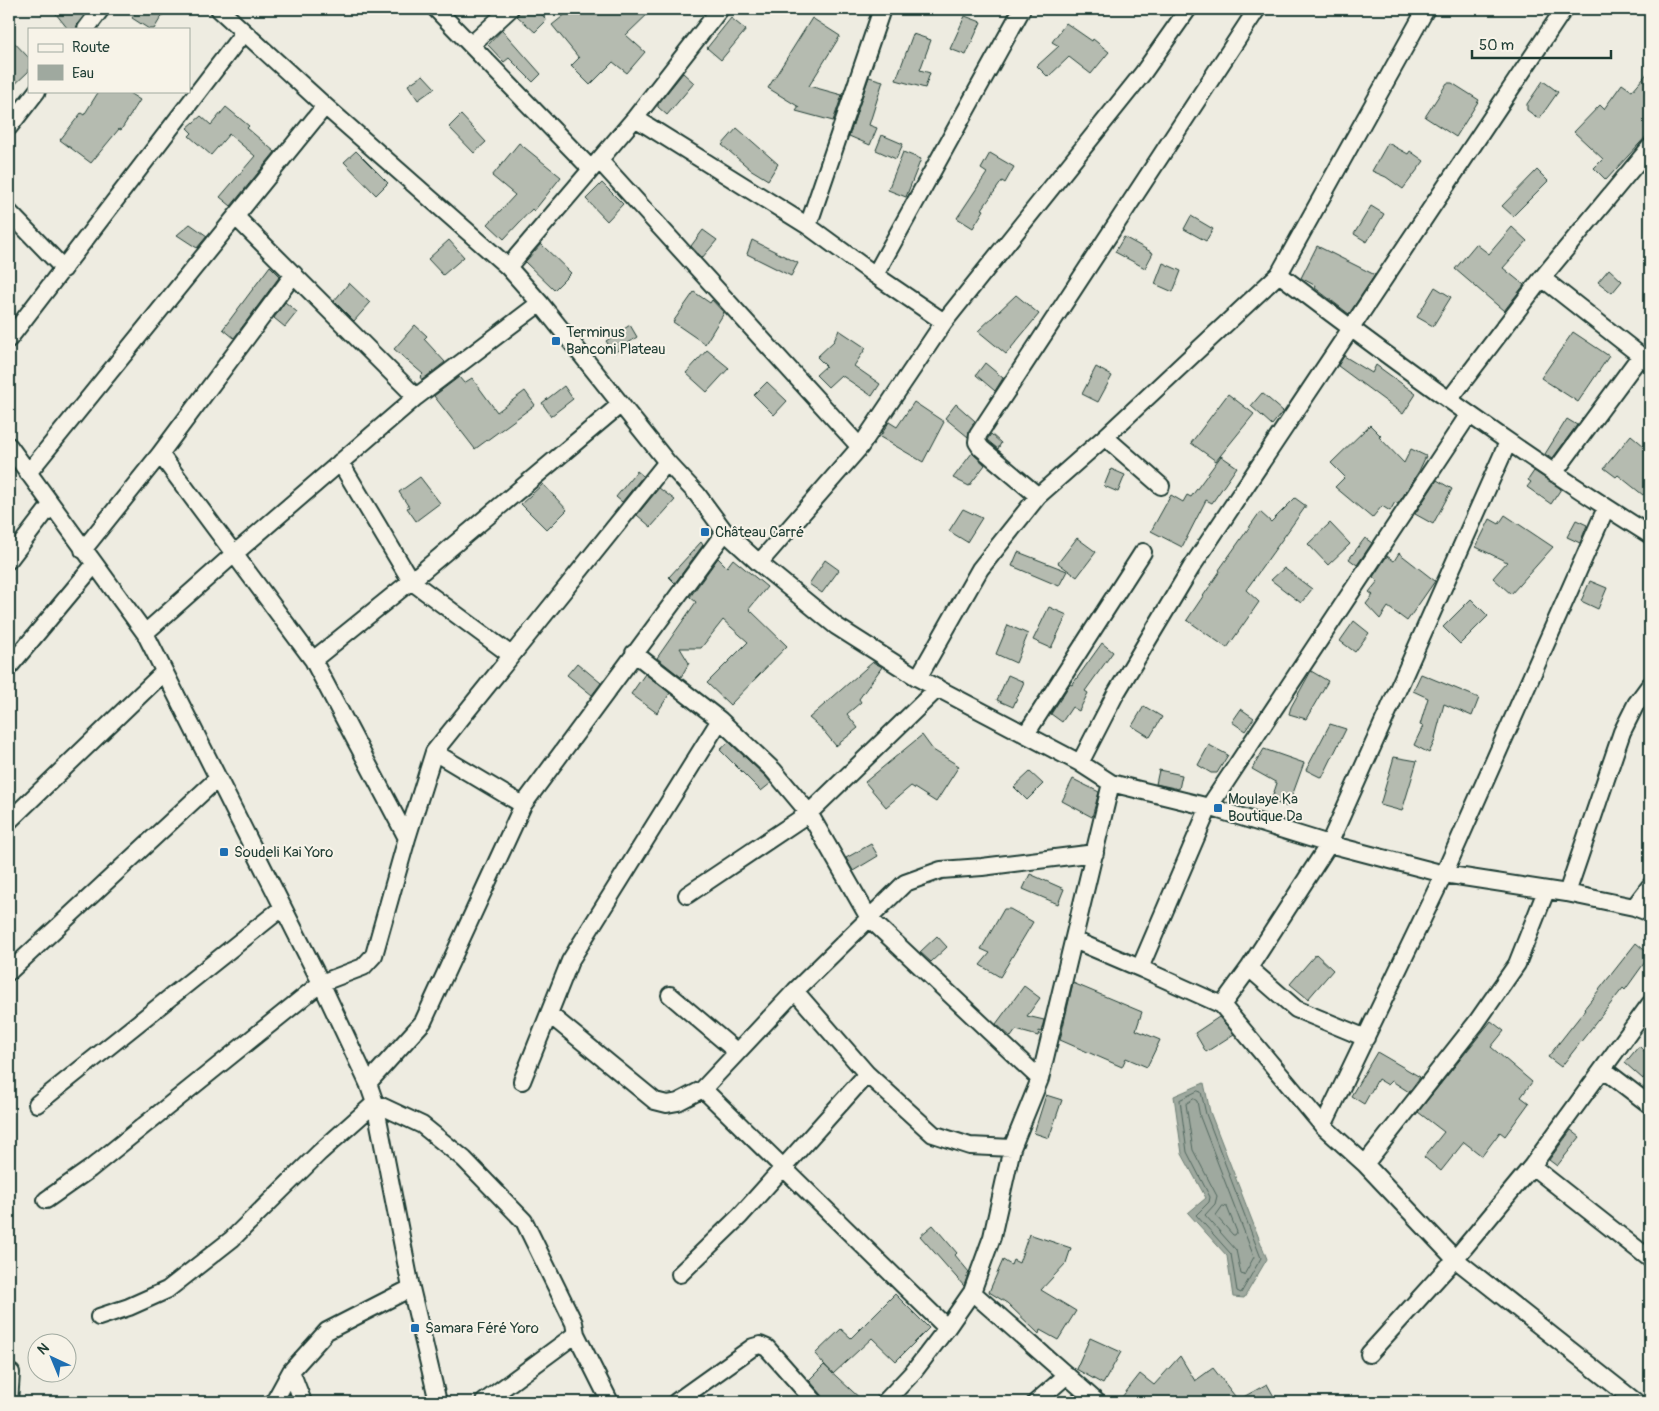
<svg xmlns="http://www.w3.org/2000/svg" width="1659" height="1411" viewBox="0 0 1659 1411" font-family="Pangolin,sans-serif">
  <style>
    .water { fill: #9fa99f; stroke: #6c7e74 }
    .lines { fill: none; stroke-linecap: round; stroke-linejoin: round }
    .shore { stroke: #52685f; stroke-width: 1 }
    .building { fill: #b5bbb0; stroke: #1f3d34 }
    .minor-casing { stroke: #1f3d34; stroke-width: 20 }
    .minor { stroke: #f7f3e8; stroke-width: 16 }
    .poi-dot { fill: #1f6fb2; stroke: #f7f3e8; stroke-width: 2 }
    .labels { text-anchor: middle; stroke-width: 4; stroke-linejoin: round; paint-order: stroke }
    .poi-label { font-size: 15px; fill: #1f3d34; stroke: #f7f3e8; text-anchor: start }
  </style>
  <rect width="100%" height="100%" fill="#eeece1"/>
  <filter id="ink" filterUnits="userSpaceOnUse"><feTurbulence type="fractalNoise" baseFrequency=".02" numOctaves="2"/><feDisplacementMap in="SourceGraphic" scale="10" xChannelSelector="R" yChannelSelector="G"/><feConvolveMatrix kernelMatrix="1 2 1 2 8 2 1 2 1" color-interpolation-filters="sRGB"/></filter>
  <g filter="url(#ink)">
    <!-- water -->
    <path class="water" d="M 1204,1083 L 1210,1112 L 1267,1259 L 1244,1298 L 1233,1297 L 1227,1256 L 1188,1213 L 1206,1198 L 1182,1154 L 1174,1096 Z"/>
    <g class="lines">
      <!-- shore -->
      <path class="shore" d="M 1198,1091 L 1201,1092 L 1206,1114 L 1261,1258 L 1241,1293 L 1237,1291 L 1231,1254 L 1196,1215 L 1209,1202 L 1210,1197 L 1187,1152 L 1180,1100 Z
        M 1194,1099 L 1197,1101 L 1200,1117 L 1254,1257 L 1244,1275 L 1241,1274 L 1236,1250 L 1205,1215 L 1215,1204 L 1217,1196 L 1193,1150 L 1186,1104 Z
        M 1223,1206 L 1227,1207 L 1237,1232 L 1235,1235 L 1233,1235 L 1216,1216 Z"/>
    </g>
    <!-- building -->
    <path class="building" d="M 52,9 L 89,9 L 78,23 L 76,29 L 68,29 Z
      M 138,9 L 166,9 L 154,29 L 149,29 L 132,18 Z
      M 520,9 L 536,9 L 547,20 L 535,32 L 517,16 Z
      M 572,9 L 653,9 L 626,35 L 645,52 L 627,73 L 613,62 L 590,85 L 571,66 L 579,58 L 552,25 Z
      M 965,16 L 981,22 L 966,55 L 950,49 Z
      M 731,18 L 746,30 L 721,60 L 707,48 Z
      M 812,18 L 840,36 L 809,86 L 842,95 L 833,121 L 796,111 L 799,107 L 768,88 Z
      M 1066,23 L 1092,41 L 1093,39 L 1109,52 L 1091,74 L 1069,57 L 1048,77 L 1037,66 L 1059,46 L 1052,42 Z
      M 502,30 L 541,74 L 533,82 L 509,58 L 504,62 L 488,45 Z
      M 913,34 L 931,40 L 920,70 L 930,73 L 925,88 L 896,80 Z
      M 9,37 L 29,58 L 29,71 L 9,90 Z
      M 1650,70 L 1650,132 L 1606,180 L 1594,168 L 1603,159 L 1574,132 L 1600,105 L 1604,109 L 1622,84 L 1632,91 Z
      M 683,73 L 694,83 L 667,115 L 658,107 L 658,104 Z
      M 423,75 L 435,88 L 418,100 L 408,85 Z
      M 869,77 L 883,81 L 869,125 L 877,128 L 870,145 L 849,136 Z
      M 1543,81 L 1558,92 L 1539,119 L 1527,110 L 1527,104 Z
      M 1447,83 L 1452,83 L 1479,100 L 1456,137 L 1425,117 Z
      M 99,91 L 126,91 L 140,100 L 121,130 L 119,129 L 91,163 L 60,140 L 81,113 L 84,115 Z
      M 226,107 L 249,126 L 247,128 L 275,152 L 231,206 L 220,197 L 255,156 L 229,134 L 211,155 L 189,136 L 192,133 L 187,128 L 201,116 L 211,125 Z
      M 461,115 L 486,142 L 474,153 L 449,127 Z
      M 737,128 L 778,164 L 768,180 L 750,169 L 722,145 Z
      M 882,135 L 903,144 L 896,159 L 876,150 Z
      M 519,143 L 561,177 L 534,211 L 532,209 L 504,239 L 488,224 L 515,195 L 492,176 Z
      M 1388,143 L 1408,154 L 1410,151 L 1424,161 L 1403,189 L 1386,177 L 1372,171 Z
      M 356,151 L 388,183 L 376,195 L 344,162 Z
      M 903,152 L 921,159 L 906,197 L 888,190 Z
      M 990,153 L 1014,167 L 1005,183 L 1002,181 L 982,209 L 984,210 L 973,228 L 957,218 L 987,173 L 981,169 Z
      M 1537,170 L 1548,181 L 1513,216 L 1502,206 Z
      M 602,183 L 623,204 L 607,221 L 586,199 Z
      M 1371,206 L 1384,214 L 1367,242 L 1354,234 Z
      M 1191,216 L 1213,229 L 1206,241 L 1184,229 Z
      M 190,224 L 207,236 L 197,248 L 177,235 Z
      M 1512,227 L 1527,241 L 1503,268 L 1524,285 L 1504,311 L 1455,269 L 1476,244 L 1489,254 Z
      M 703,230 L 717,240 L 702,258 L 691,246 Z
      M 1124,237 L 1153,253 L 1145,268 L 1115,252 Z
      M 449,240 L 464,257 L 443,275 L 428,259 Z
      M 752,240 L 798,263 L 791,276 L 747,254 Z
      M 541,244 L 571,273 L 554,290 L 525,262 Z
      M 1317,246 L 1375,275 L 1349,314 L 1315,288 L 1316,286 L 1301,278 Z
      M 1163,263 L 1181,271 L 1173,292 L 1155,284 Z
      M 270,266 L 280,276 L 234,338 L 223,329 Z
      M 1609,269 L 1622,281 L 1612,293 L 1598,282 Z
      M 349,283 L 370,303 L 354,321 L 334,301 Z
      M 1435,287 L 1451,297 L 1433,326 L 1417,317 Z
      M 694,292 L 710,303 L 712,300 L 724,313 L 705,344 L 673,322 Z
      M 1016,295 L 1039,314 L 1006,354 L 978,331 Z
      M 285,302 L 297,312 L 285,327 L 274,318 Z
      M 415,325 L 427,336 L 424,339 L 445,362 L 422,380 L 420,377 L 423,374 L 394,349 Z
      M 630,325 L 637,337 L 614,353 L 606,341 Z
      M 839,330 L 866,348 L 854,366 L 880,384 L 872,396 L 841,375 L 828,387 L 816,375 L 826,366 L 817,357 L 834,341 Z
      M 1573,332 L 1609,356 L 1578,402 L 1541,378 Z
      M 707,350 L 729,368 L 707,392 L 686,373 Z
      M 1344,356 L 1372,373 L 1376,365 L 1416,394 L 1403,414 L 1338,366 Z
      M 985,363 L 1003,378 L 995,391 L 976,375 Z
      M 1096,367 L 1112,376 L 1098,402 L 1082,394 Z
      M 459,377 L 464,383 L 472,378 L 497,412 L 525,391 L 535,405 L 475,449 L 434,396 Z
      M 767,382 L 787,401 L 774,415 L 754,395 Z
      M 564,386 L 573,399 L 551,416 L 542,403 Z
      M 1262,393 L 1283,411 L 1272,425 L 1251,406 Z
      M 1228,394 L 1254,414 L 1216,461 L 1191,443 Z
      M 914,402 L 944,422 L 923,462 L 880,437 L 889,422 L 897,427 Z
      M 956,404 L 975,421 L 969,430 L 968,437 L 945,418 Z
      M 1567,419 L 1577,425 L 1552,459 L 1545,454 Z
      M 1370,425 L 1381,436 L 1379,437 L 1404,463 L 1411,449 L 1426,456 L 1419,471 L 1398,504 L 1395,502 L 1390,511 L 1382,506 L 1372,518 L 1335,487 L 1345,477 L 1331,463 Z
      M 991,434 L 1001,443 L 998,449 L 987,440 Z
      M 1631,435 L 1650,451 L 1650,486 L 1643,495 L 1618,475 L 1616,477 L 1604,468 Z
      M 972,453 L 985,465 L 969,486 L 953,478 Z
      M 1221,456 L 1237,467 L 1212,503 L 1206,500 L 1182,547 L 1151,531 L 1171,495 L 1183,502 L 1187,495 L 1191,497 Z
      M 1111,469 L 1125,475 L 1118,492 L 1104,486 Z
      M 637,471 L 643,476 L 622,502 L 616,497 Z
      M 1534,471 L 1561,489 L 1551,504 L 1527,487 L 1531,482 L 1528,480 Z
      M 420,477 L 440,503 L 416,521 L 407,508 L 409,507 L 399,492 Z
      M 1437,480 L 1452,489 L 1433,524 L 1415,514 Z
      M 543,484 L 567,510 L 547,530 L 521,504 Z
      M 659,488 L 675,500 L 651,527 L 637,515 Z
      M 1295,498 L 1306,506 L 1246,590 L 1259,602 L 1227,648 L 1187,620 L 1220,571 L 1219,570 L 1260,512 L 1271,522 Z
      M 963,509 L 982,518 L 967,542 L 949,531 Z
      M 1505,515 L 1553,547 L 1511,594 L 1493,578 L 1507,562 L 1476,547 L 1490,519 L 1499,524 Z
      M 1576,520 L 1587,525 L 1580,543 L 1567,537 Z
      M 1330,523 L 1350,544 L 1328,565 L 1308,544 Z
      M 1077,538 L 1096,552 L 1077,577 L 1058,563 Z
      M 1365,538 L 1372,543 L 1357,565 L 1349,559 Z
      M 701,542 L 703,545 L 675,583 L 669,577 Z
      M 1018,552 L 1067,571 L 1059,586 L 1012,566 Z
      M 1399,553 L 1435,581 L 1407,621 L 1388,607 L 1380,619 L 1366,604 L 1373,595 L 1369,592 L 1378,581 L 1373,577 L 1387,556 L 1394,561 Z
      M 718,558 L 727,567 L 733,559 L 767,587 L 749,609 L 787,646 L 730,705 L 707,683 L 748,642 L 723,620 L 701,648 L 680,648 L 689,663 L 681,677 L 657,658 L 696,602 L 690,597 Z
      M 825,560 L 839,570 L 822,593 L 809,584 Z
      M 1284,568 L 1312,589 L 1301,603 L 1271,580 Z
      M 1590,581 L 1607,588 L 1598,609 L 1581,601 Z
      M 1471,599 L 1488,616 L 1460,644 L 1443,627 Z
      M 1049,607 L 1067,615 L 1051,648 L 1033,640 Z
      M 1354,621 L 1369,633 L 1355,652 L 1340,641 Z
      M 1008,625 L 1028,634 L 1016,663 L 996,654 Z
      M 1102,643 L 1113,652 L 1085,691 L 1088,693 L 1079,711 L 1072,707 L 1062,722 L 1051,714 L 1070,684 L 1072,685 Z
      M 873,662 L 882,667 L 859,699 L 861,702 L 847,714 L 858,728 L 836,746 L 822,729 L 809,718 Z
      M 577,663 L 601,683 L 592,695 L 567,675 Z
      M 1311,671 L 1328,681 L 1306,719 L 1289,714 L 1291,707 Z
      M 645,674 L 670,693 L 657,713 L 631,694 Z
      M 1421,674 L 1479,698 L 1472,716 L 1444,704 L 1435,738 L 1436,738 L 1429,753 L 1414,745 L 1423,726 L 1420,725 L 1428,698 L 1413,691 Z
      M 1008,675 L 1024,682 L 1013,707 L 997,700 Z
      M 1144,706 L 1162,717 L 1150,737 L 1132,726 Z
      M 1241,709 L 1254,718 L 1245,731 L 1232,722 Z
      M 1330,724 L 1346,729 L 1322,778 L 1306,770 Z
      M 922,735 L 933,750 L 959,766 L 936,802 L 911,786 L 886,807 L 865,782 Z
      M 729,742 L 766,777 L 771,783 L 761,791 L 720,750 Z
      M 1209,745 L 1228,755 L 1217,773 L 1211,773 L 1198,765 Z
      M 1264,749 L 1304,763 L 1288,807 L 1271,801 L 1277,783 L 1252,769 Z
      M 1394,757 L 1417,761 L 1402,811 L 1380,805 Z
      M 1159,770 L 1182,775 L 1179,789 L 1156,784 Z
      M 1030,772 L 1043,784 L 1027,800 L 1014,787 Z
      M 1073,779 L 1099,792 L 1092,817 L 1062,801 Z
      M 871,844 L 878,856 L 853,871 L 846,858 Z
      M 1030,874 L 1064,889 L 1058,904 L 1023,889 Z
      M 1004,909 L 1010,909 L 1033,922 L 1000,977 L 980,965 L 990,953 L 981,949 Z
      M 937,936 L 947,947 L 931,962 L 920,952 Z
      M 1636,943 L 1650,955 L 1625,990 L 1623,988 L 1561,1067 L 1548,1057 L 1585,1010 L 1584,1009 Z
      M 1316,954 L 1333,970 L 1308,999 L 1290,984 Z
      M 1073,983 L 1142,1012 L 1136,1030 L 1160,1040 L 1147,1067 L 1126,1058 L 1122,1067 L 1060,1040 Z
      M 1024,986 L 1040,998 L 1027,1016 L 1044,1020 L 1041,1032 L 1039,1031 L 1038,1036 L 1016,1030 L 1011,1037 L 996,1024 Z
      M 1219,1017 L 1234,1034 L 1206,1052 L 1195,1033 Z
      M 1491,1021 L 1504,1031 L 1491,1047 L 1532,1082 L 1521,1097 L 1529,1103 L 1505,1136 L 1500,1132 L 1482,1156 L 1464,1142 L 1441,1171 L 1424,1157 L 1444,1132 L 1418,1112 Z
      M 1639,1046 L 1650,1057 L 1650,1069 L 1643,1079 L 1625,1063 Z
      M 1377,1052 L 1420,1077 L 1409,1092 L 1392,1081 L 1388,1085 L 1378,1079 L 1364,1104 L 1351,1096 Z
      M 1046,1095 L 1062,1100 L 1049,1138 L 1034,1133 Z
      M 1571,1130 L 1580,1137 L 1557,1166 L 1549,1160 Z
      M 933,1225 L 957,1253 L 955,1255 L 969,1272 L 964,1286 L 920,1236 Z
      M 1029,1234 L 1071,1248 L 1066,1263 L 1041,1290 L 1076,1311 L 1058,1340 L 1040,1330 L 1039,1334 L 1007,1303 L 989,1292 L 1003,1260 L 1011,1265 L 1013,1260 L 1019,1263 Z
      M 895,1294 L 929,1328 L 896,1361 L 872,1338 L 833,1374 L 815,1354 L 841,1329 L 851,1338 Z
      M 1090,1338 L 1121,1352 L 1103,1384 L 1076,1369 Z
      M 1180,1356 L 1195,1381 L 1213,1368 L 1238,1400 L 1267,1384 L 1277,1402 L 1118,1402 L 1140,1374 L 1154,1385 Z
      M 824,1365 L 864,1402 L 825,1402 L 822,1395 L 809,1380 Z"/>
    <g class="lines">
      <!-- minor casing -->
      <g class="minor-casing">
        <path id="minor" d="M 219,9 L 325,106 L 508,267 L 540,303 L 667,462 L 697,494 L 725,532 L 759,563 L 836,626 L 918,678 L 1080,763 L 1111,783 L 1209,807 L 1329,844 L 1444,874 L 1567,893 L 1634,907 L 1650,913
          M 436,9 L 591,169
          M 86,29 L 101,9
          M 471,45 L 510,9
          M 635,118 L 808,226 L 875,275 L 944,322
          M 9,127 L 37,91
          M 599,160 L 860,447
          M 9,212 L 64,269
          M 236,217 L 416,397
          M 808,226 L 882,9
          M 508,267 L 635,118 L 720,9
          M 1279,274 C 1400,366 1522,455 1650,535
          M 875,275 L 1022,9
          M 1542,278 L 1650,363
          M 9,339 L 244,32
          M 1449,400 L 1542,278 L 1650,147
          M 1469,414 L 1209,807 L 1143,961 L 1142,969 L 1222,1005 L 1323,1126 L 1365,1164 L 1455,1259 L 1636,1402
          M 1105,437 L 1161,486
          M 9,446 L 145,633 L 321,983 L 368,1083 L 375,1103 L 411,1288 L 438,1402
          M 160,454 L 313,660 L 407,838
          M 340,462 L 411,581 L 511,655
          M 28,473 L 325,106
          M 1554,473 L 1641,355
          M 1038,496 L 981,448 L 977,442 L 978,435 L 1257,9
          M 83,550 L 160,454 L 294,274
          M 9,560 L 51,505
          M 759,563 L 860,447 L 944,322 L 1143,73 L 1188,9
          M 145,633 L 234,554 L 416,397 L 540,303
          M 634,653 L 720,720 L 773,770 L 809,813 L 869,918 L 1040,1079
          M 313,660 L 411,581 L 621,404
          M 9,667 L 94,565
          M 918,678 L 980,569 L 1038,496 L 1105,437 L 1279,274 L 1426,9
          M 1026,734 L 1143,552
          M 434,752 L 523,805
          M 1080,763 L 1115,695 L 1191,568 L 1564,9
          M 9,821 L 164,672
          M 1567,893 L 1622,732 L 1636,704 L 1650,685
          M 687,895 L 809,813 L 938,688
          M 1634,907 L 1650,886
          M 1074,940 L 1142,969
          M 1249,968 L 1296,1009 L 1366,1038
          M 9,972 L 218,778
          M 795,991 L 867,1074 L 933,1134 L 970,1146 L 1012,1148
          M 670,995 L 737,1052
          M 1222,1005 L 1249,968 L 1329,844 L 1508,442
          M 549,1014 L 655,1101 L 667,1104 L 678,1102 L 703,1089 L 795,991 L 905,883 L 941,870 L 982,867 L 1095,853
          M 1603,1069 L 1650,1105
          M 522,1081 L 570,961 L 720,720
          M 368,1083 L 423,1022 L 523,805 L 725,532
          M 703,1089 L 947,1328
          M 37,1104 L 282,908
          M 1323,1126 L 1444,874 L 1606,508
          M 1365,1164 L 1476,1023 L 1517,964 L 1546,891
          M 1532,1166 L 1650,1259
          M 46,1200 L 90,1169 L 321,983 L 363,967 L 374,955 L 407,838 L 434,752 L 667,462
          M 680,1274 L 740,1216 L 867,1074
          M 972,1292 L 1097,1402
          M 99,1317 L 129,1307 L 167,1290 L 232,1239 L 319,1153 L 375,1103 L 422,1125 L 464,1159 L 524,1221 L 574,1323 L 576,1334 L 610,1402
          M 1369,1354 L 1455,1259 L 1532,1166 L 1650,1004
          M 291,1371 L 303,1402
          M 9,1372 L 11,1373 L 9,1402
          M 274,1402 L 291,1371 L 327,1331 L 411,1288
          M 484,1402 L 576,1334
          M 676,1402 L 753,1347 L 760,1345 L 767,1348 L 815,1402
          M 885,1402 L 915,1370 L 947,1328 L 972,1292 L 992,1237 L 1012,1148 L 1040,1079 L 1111,783
          M 1036,1402 L 1067,1375"/>
      </g>
      <!-- minor -->
      <use href="#minor" class="minor"/>
    </g>
  </g>
  <!-- markers -->
  <g class="poi-dot">
    <rect x="551" y="336" width="10" height="10" rx="2.5"/>
    <rect x="700" y="527" width="10" height="10" rx="2.5"/>
    <rect x="1213" y="803" width="10" height="10" rx="2.5"/>
    <rect x="219" y="847" width="10" height="10" rx="2.5"/>
    <rect x="410" y="1323" width="10" height="10" rx="2.5"/>
  </g>
  <g class="labels">
    <!-- poi labels -->
    <g class="poi-label">
      <text x="566" y="337">Terminus<tspan x="566" dy="17">Banconi Plateau</tspan></text>
      <text x="715" y="537">Château Carré</text>
      <text x="1228" y="804">Moulaye Ka<tspan x="1228" dy="17">Boutique Da</tspan></text>
      <text x="234" y="857">Soudeli Kai Yoro</text>
      <text x="425" y="1333">Samara Féré Yoro</text>
    </g>
  </g>
  <!-- margin -->
  <rect width="1659" height="1411" fill="none" stroke="#f7f3e8" stroke-width="30"/>
  <rect x="15" y="15" width="1629" height="1381" fill="none" stroke="#1f3d34" stroke-width="2" filter="url(#ink)"/>
  <!-- legend -->
  <rect x="28" y="28" width="162" height="65" fill="#f7f3e8" stroke="#a1aaa0"/>
  <rect x="38" y="44" width="25" height="8" fill="#f7f3e8" stroke="#a1aaa0"/>
  <text x="72" y="52" font-size="15" fill="#1f3d34">Route</text>
  <rect x="38" y="65" width="25" height="15" fill="#9fa99f" stroke="#a1aaa0"/>
  <text x="72" y="78" font-size="15" fill="#1f3d34">Eau</text>
  <!-- north arrow -->
  <g transform="translate(52 1358) rotate(316)"><circle r="24" fill="#f7f3e8" stroke="#a1aaa0"/>
  <path d="M0-4L9 19L0 12L-9 19Z" fill="#1f6fb2"/>
  <text y="-8" font-size="14" font-weight="bold" text-anchor="middle" fill="#1f3d34">N</text>
  </g>
  <!-- scale -->
  <path d="M1472 50v8h139v-8" fill="none" stroke="#1f3d34" stroke-width="2.5"/>
  <text x="1479" y="50" font-size="15" fill="#1f3d34" stroke="#f7f3e8" stroke-width="4" paint-order="stroke">50 m</text>
</svg>
